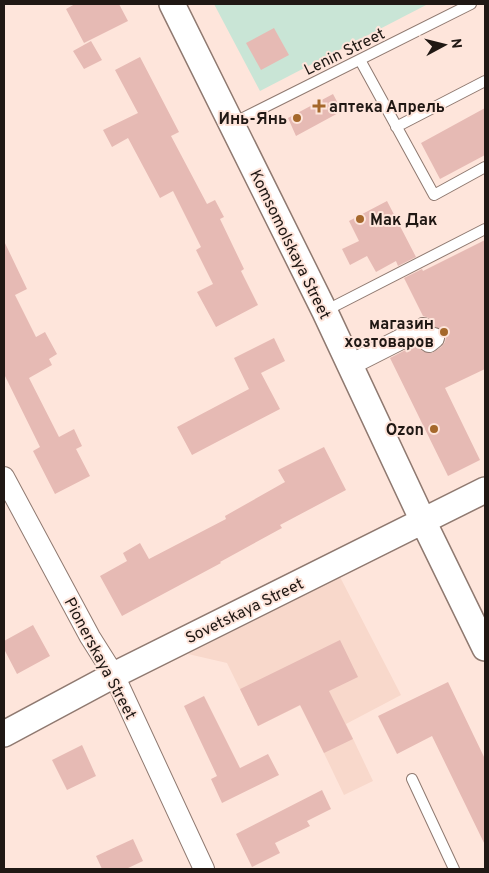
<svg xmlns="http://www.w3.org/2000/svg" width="489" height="873" viewBox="0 0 489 873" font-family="Overpass,sans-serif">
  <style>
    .built { fill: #f8d8cb }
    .green { fill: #c9e5d6 }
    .building { fill: #e6bab4 }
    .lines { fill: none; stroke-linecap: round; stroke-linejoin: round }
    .service-casing { stroke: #8f7970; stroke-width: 12 }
    .minor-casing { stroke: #8f7970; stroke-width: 22 }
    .tertiary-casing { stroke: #8f7970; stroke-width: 28 }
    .service { stroke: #fff; stroke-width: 10 }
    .minor { stroke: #fff; stroke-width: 20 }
    .tertiary { stroke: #fff; stroke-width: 25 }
    .poi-dot { fill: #a5682b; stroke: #fee5db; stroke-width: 2 }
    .labels { text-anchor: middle; stroke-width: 4; stroke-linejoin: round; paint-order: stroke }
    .street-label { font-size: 16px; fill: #201814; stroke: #fee5db }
    .poi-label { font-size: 16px; font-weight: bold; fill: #201814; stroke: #fee5db; text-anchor: end }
  </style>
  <rect width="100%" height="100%" fill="#fee5db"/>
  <!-- built -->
  <path class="built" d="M 340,577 L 401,695 L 346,724 L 373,781 L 344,795 L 301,705 L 258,726 L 227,663 L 188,654 Z"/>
  <!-- green -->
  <path class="green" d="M 214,4 L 428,4 L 260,91 Z"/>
  <!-- building -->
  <path class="building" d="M 75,4 L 119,4 L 128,21 L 84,43 L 66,9 Z
    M 274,28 L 289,55 L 261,70 L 246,43 Z
    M 91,41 L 102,60 L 84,69 L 73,51 Z
    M 140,57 L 179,132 L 171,136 L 207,204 L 215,200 L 224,217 L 220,219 L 244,269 L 241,271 L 258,305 L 216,327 L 197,292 L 213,284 L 196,250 L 201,247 L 173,191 L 160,198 L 128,138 L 112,147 L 103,130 L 138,113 L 115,70 Z
    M 333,94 L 342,111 L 296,136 L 288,118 Z
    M 485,108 L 485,155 L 440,179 L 421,143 Z
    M 387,201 L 416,257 L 398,266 L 396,261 L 376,272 L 367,256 L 350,265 L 342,249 L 359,241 L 349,221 Z
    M 485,240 L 485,369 L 445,388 L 480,460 L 448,476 L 390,358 L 417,344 L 422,351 L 432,353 L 441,347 L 445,342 L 446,336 L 443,330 L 435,327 L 429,318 L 423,316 L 404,278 L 422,269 L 423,271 Z
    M 4,241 L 27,289 L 15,295 L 36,337 L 45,332 L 57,354 L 49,359 L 52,365 L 29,378 L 59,437 L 74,429 L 82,446 L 76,449 L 90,476 L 55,494 L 33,451 L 40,447 L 4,374 Z
    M 274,338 L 285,361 L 261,373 L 280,409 L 192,455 L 177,427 L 249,389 L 234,358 Z
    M 324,447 L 346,490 L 280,525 L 282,528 L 220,562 L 221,563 L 122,616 L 100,576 L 127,561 L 123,553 L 140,543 L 149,559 L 226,519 L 225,516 L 285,482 L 278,470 Z
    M 33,625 L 50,656 L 17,674 L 4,649 L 4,641 Z
    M 340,640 L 358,677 L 329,691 L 353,739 L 324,753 L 300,705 L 258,726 L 240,689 Z
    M 448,682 L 485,759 L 485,845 L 432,736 L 397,754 L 378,716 Z
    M 204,696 L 240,768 L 268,754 L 279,775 L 222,803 L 211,779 L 217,776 L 184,706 Z
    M 82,745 L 96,776 L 67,790 L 52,760 Z
    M 322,790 L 331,809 L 307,821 L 310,826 L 275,843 L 280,853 L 252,867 L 236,834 Z
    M 133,839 L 143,861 L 126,869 L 102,869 L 96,856 Z"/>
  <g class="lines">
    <!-- service casing -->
    <g class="service-casing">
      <path id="service" d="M 360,60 L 434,195 L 485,167
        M 231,124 L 471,4
        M 396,127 L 485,81
        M 325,311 L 485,229
        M 412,779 L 454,869"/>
    </g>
    <!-- minor casing -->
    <g class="minor-casing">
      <path id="minor" d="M 350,365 L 423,328 L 429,342 L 434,338
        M 4,477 L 90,637 L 114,675 L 204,869"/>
    </g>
    <!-- tertiary casing -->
    <g class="tertiary-casing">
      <path id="tertiary" d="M 172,4 L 325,312 L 423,521 L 485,648
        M 4,734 L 114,675 L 485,490"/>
    </g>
    <!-- service -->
    <use href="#service" class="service"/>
    <!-- minor -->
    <use href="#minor" class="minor"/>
    <!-- tertiary -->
    <use href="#tertiary" class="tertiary"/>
  </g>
  <!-- markers -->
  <g class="poi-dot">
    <path d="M316.5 98.5h5v5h5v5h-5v5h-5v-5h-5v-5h5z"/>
    <circle cx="297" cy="118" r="5"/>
    <circle cx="360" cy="219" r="5"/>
    <circle cx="444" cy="332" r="5"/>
    <circle cx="434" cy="429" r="5"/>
  </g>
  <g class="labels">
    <!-- street labels -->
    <g class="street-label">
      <text transform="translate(344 51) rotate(-26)" y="6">Lenin Street</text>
      <text transform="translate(291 244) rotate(64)" y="6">Komsomolskaya Street</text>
      <text transform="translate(244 610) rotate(-26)" y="6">Sovetskaya Street</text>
      <text transform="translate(101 658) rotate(62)" y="6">Pionerskaya Street</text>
    </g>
    <!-- poi labels -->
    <g class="poi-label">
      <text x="329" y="112" text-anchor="start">аптека Апрель</text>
      <text x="287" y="124">Инь-Янь</text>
      <text x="370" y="225" text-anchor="start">Мак Дак</text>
      <text x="434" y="329">магазин<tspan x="434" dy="18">хозтоваров</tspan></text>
      <text x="424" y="435">Ozon</text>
    </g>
  </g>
  <!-- border -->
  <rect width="489" height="873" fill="none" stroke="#201814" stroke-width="10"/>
  <!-- north arrow -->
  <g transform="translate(444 45) rotate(83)" stroke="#fee5db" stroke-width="4" paint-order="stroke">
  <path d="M0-4L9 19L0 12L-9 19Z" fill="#201814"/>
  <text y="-8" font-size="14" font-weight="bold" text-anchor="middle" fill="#201814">N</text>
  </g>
</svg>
